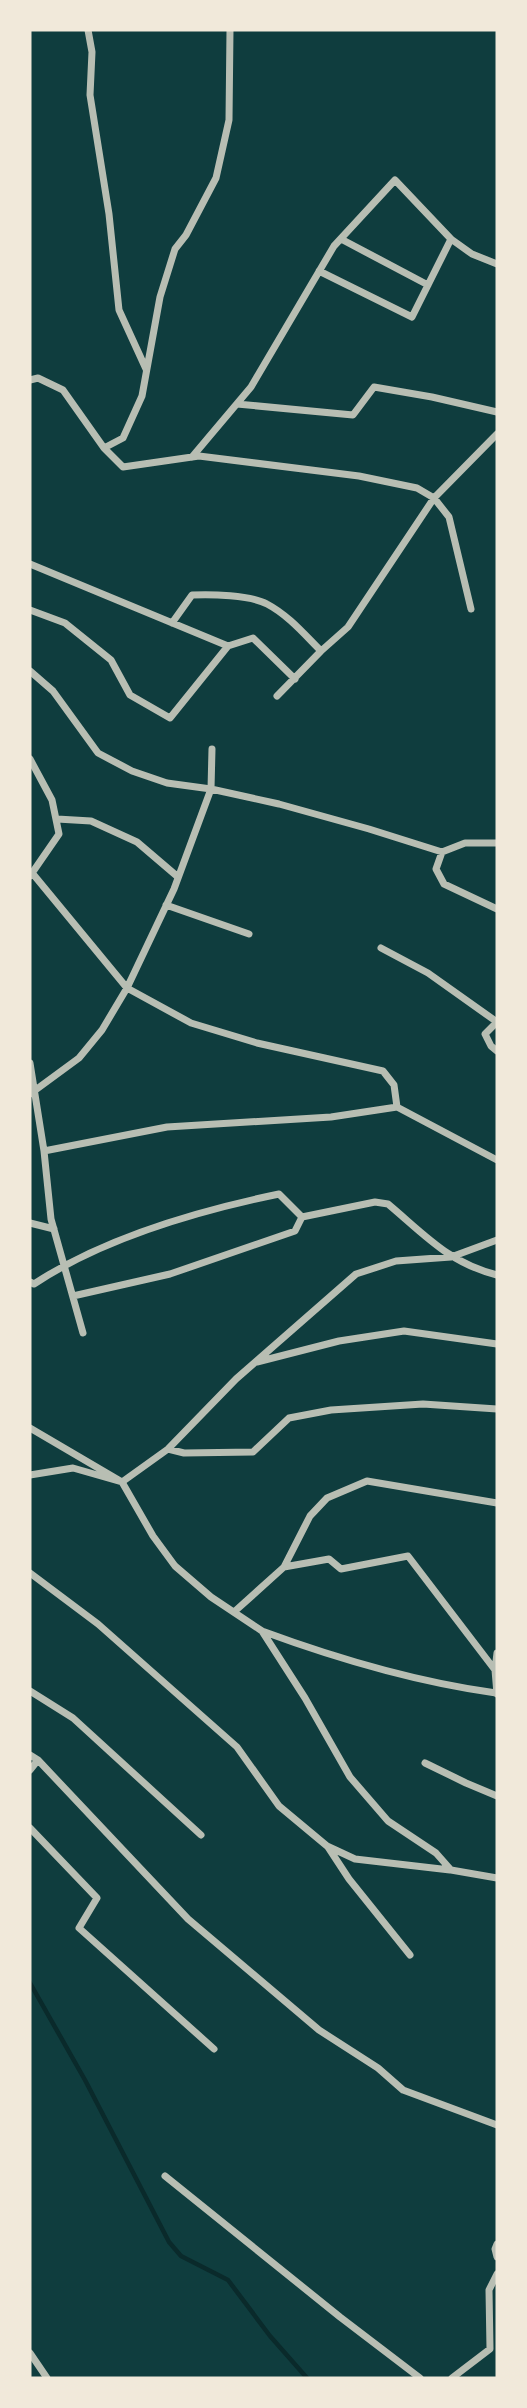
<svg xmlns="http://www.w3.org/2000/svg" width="527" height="2408" viewBox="0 0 527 2408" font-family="'PT Sans Narrow',sans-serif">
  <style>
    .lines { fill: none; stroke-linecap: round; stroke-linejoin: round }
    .stream { stroke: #0a2a2b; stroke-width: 4.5 }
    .minor { stroke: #b8beb3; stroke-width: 7 }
  </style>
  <rect width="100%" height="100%" fill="#0f3d3e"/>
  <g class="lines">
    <!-- stream -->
    <path class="stream" d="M 30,1983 L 85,2080 L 169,2242 L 181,2256 L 228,2280 L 270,2336 L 307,2378"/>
    <!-- minor -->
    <path class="minor" d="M 88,30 L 92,52 L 90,95 L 109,214 L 119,310 L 146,369
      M 341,239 L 428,285
      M 451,239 L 472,254 L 497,264
      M 30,380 L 38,378 L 63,390 L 104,448 L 123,438 L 142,396 L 160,297 L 175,249 L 186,235 L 216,178 L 229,120 L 230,30
      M 237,404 L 353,415 L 374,387 L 432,397 L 497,412
      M 104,448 L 123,467 L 199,456 L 359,476 L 417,488 L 434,498 L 449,517 L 471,609
      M 192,457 L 251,387 L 334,246 L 395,180 L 451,239 L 412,317 L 319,271
      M 30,564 L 228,646 L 170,718 L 130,695 L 111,660 L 65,623 L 30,610
      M 172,623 L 192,595 C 210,594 251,595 267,604 C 288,615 304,634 321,651
      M 228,646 L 253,638 L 295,679
      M 30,671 L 53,691 L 98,753 L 132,771 L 167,783 L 211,789 L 279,804 L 369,829 L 442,852
      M 277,696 L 321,651 L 348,627 L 434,498 L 497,434
      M 30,759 L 52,800 L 59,834 L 30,876
      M 57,819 L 91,821 L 137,842 L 178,877
      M 497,843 L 465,843 L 442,852 L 436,869 L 444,884 L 497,909
      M 33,874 L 127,988 L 191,1023 L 257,1043 L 383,1071 L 394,1085 L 397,1107 L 331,1117 L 167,1127 L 44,1151
      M 166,905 L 249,934
      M 381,948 L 428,973 L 497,1022
      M 497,1022 L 485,1034 L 491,1046 L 497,1051
      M 30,1063 L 44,1151 L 51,1219 L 83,1333
      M 30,1094 L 79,1058 L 102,1030 L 127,988 L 174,889 L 211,789 L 212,749
      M 397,1107 L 497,1160
      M 30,1223 L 54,1229
      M 30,1282 L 34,1284 C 105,1237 197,1211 279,1194 L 302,1217 L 375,1202 L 388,1204 C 425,1235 449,1263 497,1275
      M 73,1296 L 170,1274 L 295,1231 L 302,1217
      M 257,1362 L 339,1341 L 404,1331 L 497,1344
      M 30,1428 L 122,1482 L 153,1536 L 175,1566 L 211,1597 L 262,1631 L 305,1698 L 350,1777 L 388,1821 L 436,1853 L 451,1870 L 497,1878
      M 168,1449 L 184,1453 L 253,1452 L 289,1418 L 331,1410 L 423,1404 L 497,1409
      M 30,1475 L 73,1468 L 122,1482 L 168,1449 L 236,1379 L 356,1274 L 396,1261 L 451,1257 L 497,1240
      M 30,1573 L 98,1624 L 237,1747 L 279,1806 L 327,1846 L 355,1859 L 450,1870
      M 234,1612 L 284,1567
      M 262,1631 C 338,1659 416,1682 496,1693
      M 497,1653 L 495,1670 L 497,1694
      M 495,1670 L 408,1556 L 341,1569 L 329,1559 L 284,1567 L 310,1516 L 327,1498 L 367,1481 L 497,1503
      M 30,1691 L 73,1718 L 201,1835
      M 30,1755 L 38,1760 L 188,1919 L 319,2030 L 378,2068 L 403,2090 L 497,2125
      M 425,1763 L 466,1783 L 497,1796
      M 30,1770 L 38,1760
      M 30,1828 L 97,1898 L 79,1928 L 214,2049
      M 328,1847 L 349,1879 L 410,1955
      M 165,2176 L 340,2317 L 420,2378
      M 497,2244 L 495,2249 L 497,2257
      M 30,2353 L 47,2378
      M 452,2378 L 490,2349 L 489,2290 L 497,2274"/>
  </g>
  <!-- border -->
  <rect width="527" height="2408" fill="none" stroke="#f1e9da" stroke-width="63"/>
</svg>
